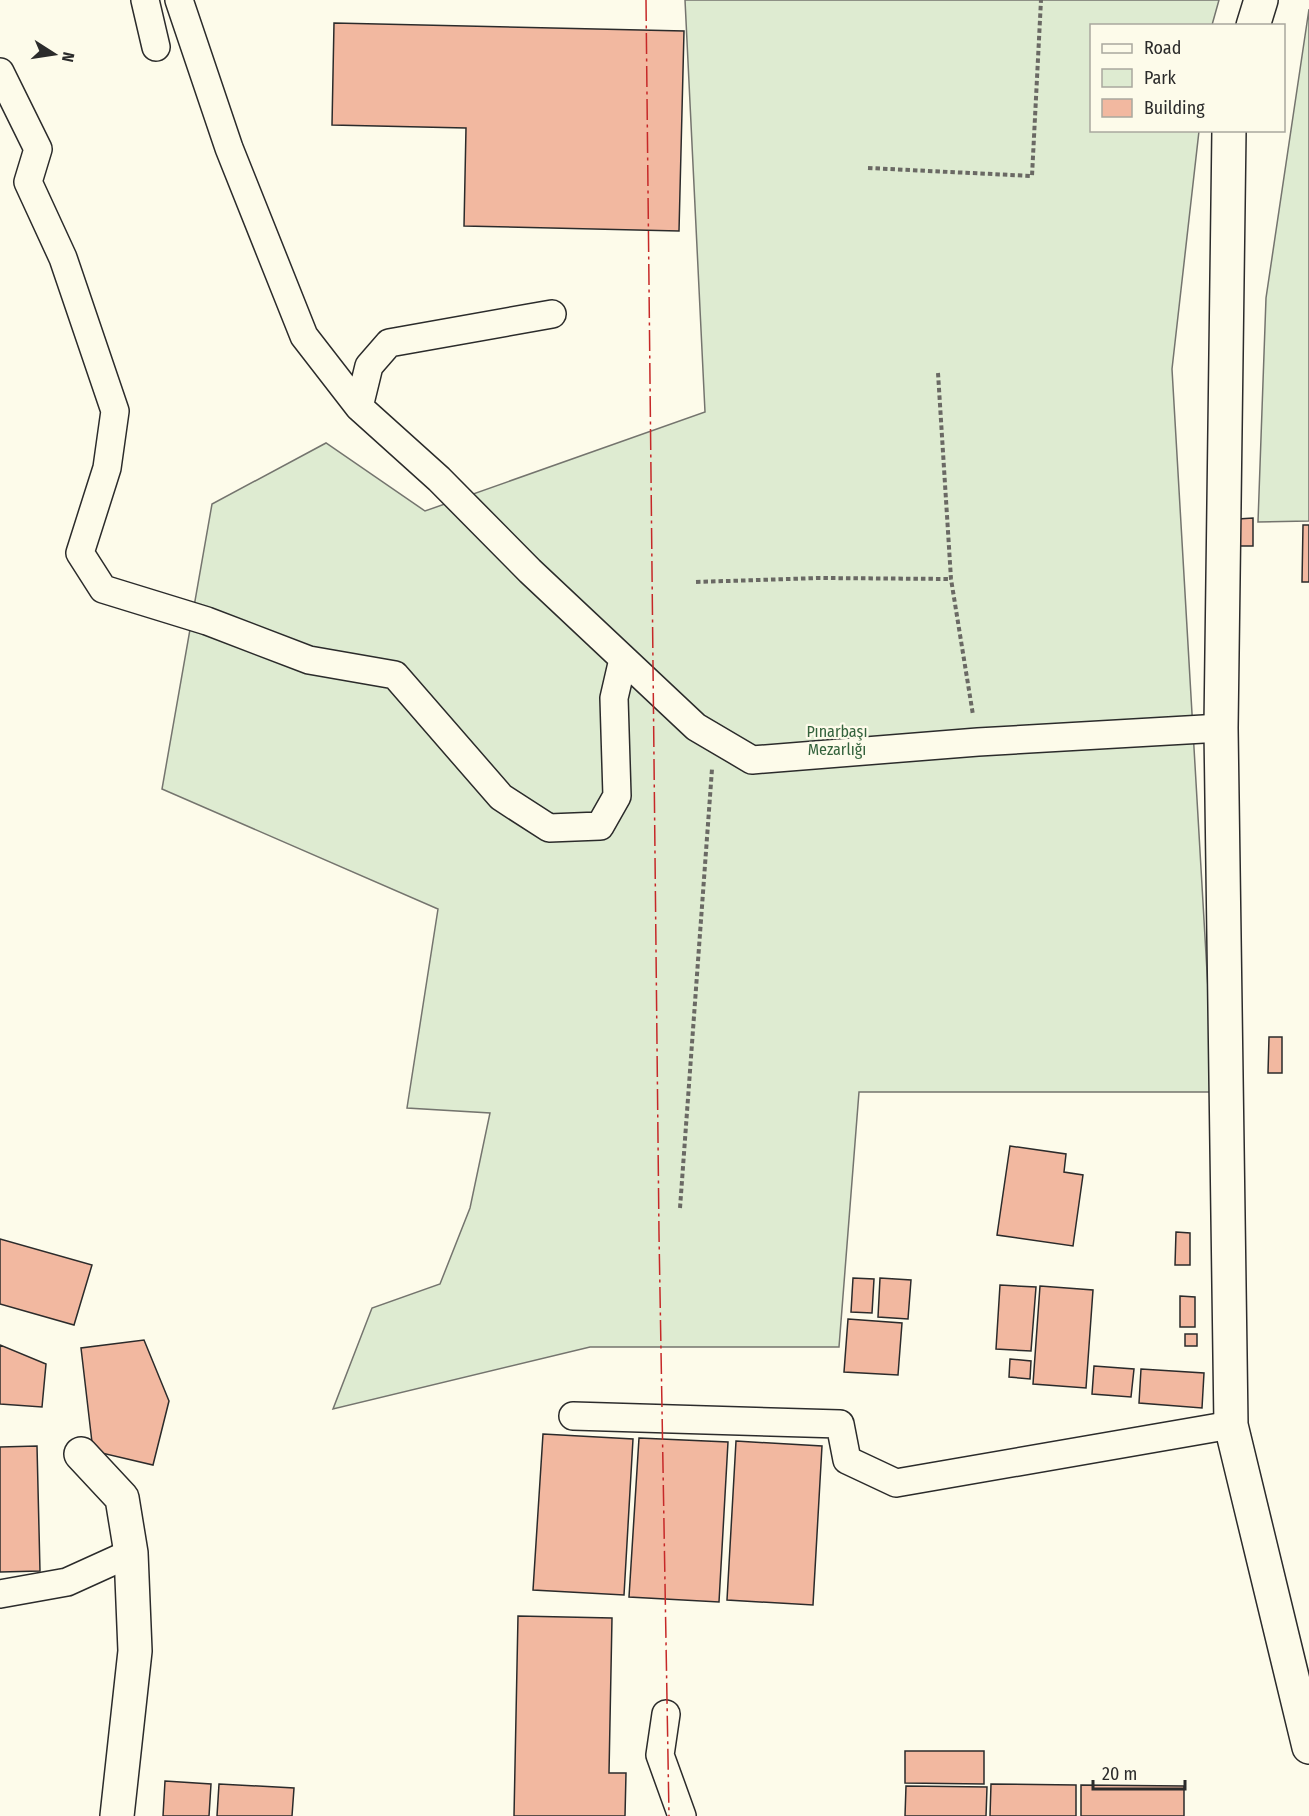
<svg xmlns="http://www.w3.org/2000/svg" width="1309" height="1816" font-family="'Fira Sans Condensed',sans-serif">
  <rect width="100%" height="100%" fill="#fdfbea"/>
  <path fill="#deebd1" stroke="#74746e" stroke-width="1.5" d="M685,0h534l-7,25 -120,1v104l107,1 -27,238 42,723h-355l-20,255h-249l-257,62 39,-101 68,-24 30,-76 20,-95 -83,-5 31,-199 -276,-120 50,-285 114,-61 99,68 280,-99z
    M1309,9v512l-51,1 8,-224z"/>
  <path fill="#f2b8a0" stroke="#2b2b2b" stroke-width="1.5" d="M334,23l350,8 -5,200 -215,-5 2,-98 -134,-3z
    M1253,518v28h-15v-27z
    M1303,525h6v57h-7z
    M1269,1037h13v36h-14z
    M1010,1146l56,8 -2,18 19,3 -10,71 -76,-11z
    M1176,1232l14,1v32h-15z
    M0,1239l92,26 -18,60 -74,-21z
    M853,1278l21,1 -2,34 -21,-1z
    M880,1278l31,2 -3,39 -30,-2z
    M1000,1285l36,2 -5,64 -35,-2z
    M1040,1286l53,4 -7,98 -53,-4z
    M1180,1296l15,1v30h-15z
    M848,1319l54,4 -4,52 -54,-3z
    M1185,1334h12v12h-12z
    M144,1340l25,61 -16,64 -60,-14 -12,-103z
    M0,1345l46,19 -4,43 -42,-3z
    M1010,1359l21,2 -1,18 -21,-2z
    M1094,1366l40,3 -3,28 -39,-3z
    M1141,1369l63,4 -2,35 -63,-5z
    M543,1434l90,5 -9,156 -91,-5z
    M639,1438l89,4 -9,160 -90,-5z
    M736,1441l86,5 -9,159 -86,-5z
    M37,1446l3,125 -40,1v-125z
    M518,1616l94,2 -3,155h17l-1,43h-111z
    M905,1751h79v33l-79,-1z
    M165,1781l46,3 -2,32h-46z
    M219,1784l75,4 -2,28h-75z
    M991,1784l85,1v31h-86z
    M1081,1785l103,1v30h-103z
    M906,1786l81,1 -1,29h-81z"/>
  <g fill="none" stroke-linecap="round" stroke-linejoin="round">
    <g stroke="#2b2b2b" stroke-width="30">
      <path id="minor" d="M145,0l11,47
        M179,0l50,148 75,188 55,71 80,72 91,92 166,156 56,33 226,-18 243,-14
        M0,72l38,77 -10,33 35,76 52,153 -8,57 -27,85 23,36 104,32 102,39 86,15 106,122 48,31 51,-2 17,-30 -3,-98 9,-39
        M359,407l10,-41 20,-23 163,-29
        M573,1416l267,8 7,36 49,23 335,-58
        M0,1594l67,-12 64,-29
        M666,1714l-6,41 22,61"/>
    </g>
    <g stroke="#2b2b2b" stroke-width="36">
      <path id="tertiary" d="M81,1454l41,44 9,55 4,98 -18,165"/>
    </g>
    <g stroke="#2b2b2b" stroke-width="36">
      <path id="secondary" d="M1253,26l8,-26
        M1229,130l-8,598 10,697 78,322"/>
    </g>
    <path stroke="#6a6964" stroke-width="4" stroke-dasharray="4.5 3" stroke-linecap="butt" d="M868,168l164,8 9,-176
      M938,373l13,206 22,136
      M696,582l123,-4 132,1
      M680,1208l32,-439"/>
    <use href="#minor" stroke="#fdfbea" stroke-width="27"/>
    <use href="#tertiary" stroke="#fdfbea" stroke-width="33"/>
    <use href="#secondary" stroke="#fdfbea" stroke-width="33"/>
    <path stroke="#c62828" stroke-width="1.5" stroke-dasharray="21 4.5 3 4.5" stroke-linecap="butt" d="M646,0l13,1234 10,582"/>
  </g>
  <g text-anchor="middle" stroke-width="4.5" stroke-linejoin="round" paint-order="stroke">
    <g font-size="16" fill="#34623c" stroke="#fdfbea">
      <text x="837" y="737">Pınarbaşı<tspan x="837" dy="18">Mezarlığı</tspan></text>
    </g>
  </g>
  <rect x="1090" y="24" width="195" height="108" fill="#fdfbea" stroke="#a9a89e" stroke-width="1.5"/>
  <rect x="1102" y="44" width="30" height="9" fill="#fdfbea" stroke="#a9a89e" stroke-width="1.5"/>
  <text x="1144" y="54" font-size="18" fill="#2b2b2b">Road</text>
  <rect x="1102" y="69" width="30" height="18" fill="#deebd1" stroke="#a9a89e" stroke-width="1.5"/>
  <text x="1144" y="84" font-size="18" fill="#2b2b2b">Park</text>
  <rect x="1102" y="99" width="30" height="18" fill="#f2b8a0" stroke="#a9a89e" stroke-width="1.5"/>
  <text x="1144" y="114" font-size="18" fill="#2b2b2b">Building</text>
  <g transform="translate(54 54) rotate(102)" stroke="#fdfbea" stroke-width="4.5" paint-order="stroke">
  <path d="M0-4.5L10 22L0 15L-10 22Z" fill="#2b2b2b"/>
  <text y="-9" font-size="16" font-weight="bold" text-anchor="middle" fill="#2b2b2b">N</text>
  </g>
  <path d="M1093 1780v9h92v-9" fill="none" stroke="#2b2b2b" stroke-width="3"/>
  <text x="1102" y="1780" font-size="18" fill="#2b2b2b" stroke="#fdfbea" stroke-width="4.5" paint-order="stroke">20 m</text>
</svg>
